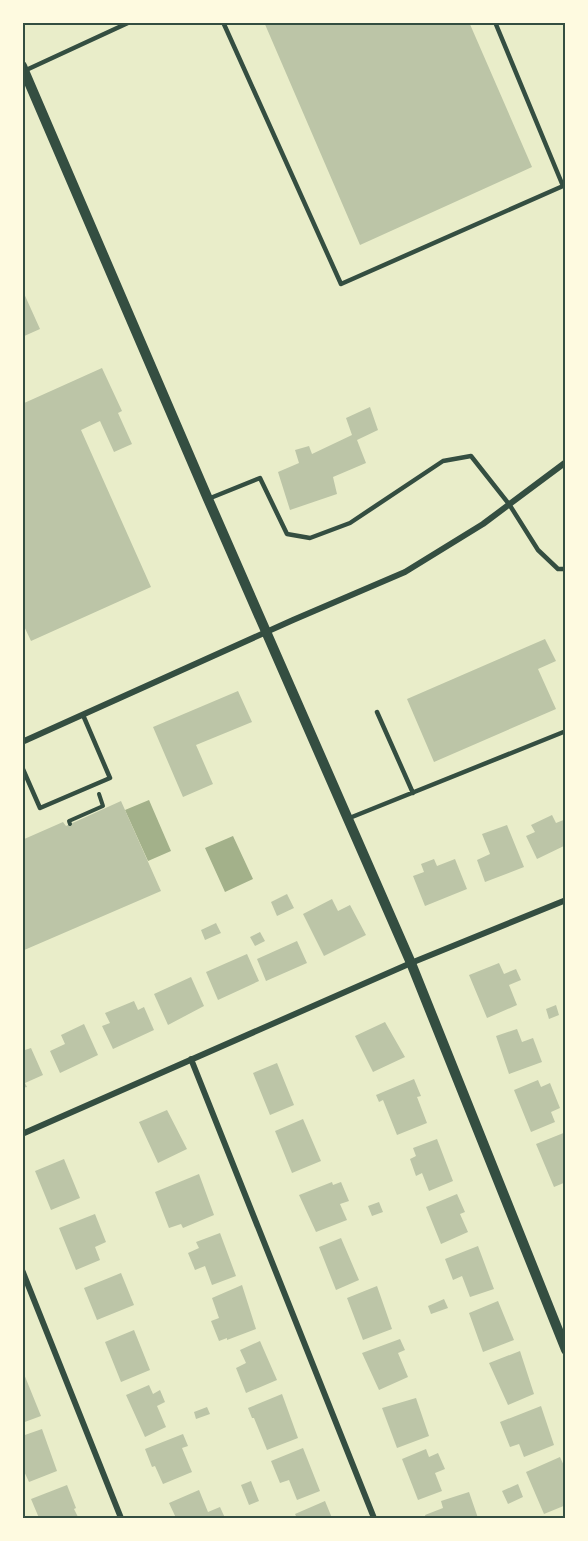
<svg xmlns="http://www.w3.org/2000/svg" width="588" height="1541" font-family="'Golos Text',sans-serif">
  <rect width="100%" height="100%" fill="#e9edc9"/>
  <path fill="#a3b18a" d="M149,800l22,51 -23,10 -23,-51z
    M233,836l20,43 -28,13 -20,-44z"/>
  <path fill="#bcc5a7" d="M264,22h205l63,145 -172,78z
    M22,289l18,40 -18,8z
    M102,368l20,43 -4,2 14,31 -18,8 -14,-31 -19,9 70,157 -120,54 -9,-19v-218z
    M370,407l8,23 -21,10 9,23 -33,14 4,17 -47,16 -12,-38 21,-9 -4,-13 14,-4 3,8 40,-19 -6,-17z
    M545,639l11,22 -18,8 18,40 -122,53 -27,-63z
    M238,691l14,31 -56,23 17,39 -30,13 -30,-70z
    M121,801l40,90 -139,60v-111l41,-18 3,4z
    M552,815l4,8 10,-4v26l-29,14 -11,-23 9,-4 -4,-7z
    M507,825l17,42 -39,15 -8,-22 13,-6 -8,-20z
    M434,859l3,7 18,-7 12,30 -42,17 -12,-30 11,-4 -3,-8z
    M287,894l7,14 -17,8 -6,-14z
    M332,899l6,12 12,-6 16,30 -42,21 -21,-42z
    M216,923l5,10 -16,7 -4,-10z
    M260,932l5,9 -10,5 -5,-9z
    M297,941l10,22 -41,18 -9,-22z
    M247,954l12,27 -41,19 -12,-28z
    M499,963l5,11 12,-5 5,11 -12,5 8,20 -30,13 -18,-43z
    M191,977l13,29 -36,19 -14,-31z
    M134,1001l4,9 6,-3 10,23 -41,19 -11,-23 8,-3 -5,-10z
    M556,1005l3,10 -10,4 -3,-10z
    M385,1022l20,35 -32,15 -18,-36z
    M84,1024l14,31 -38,18 -10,-22 15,-7 -4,-9z
    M517,1029l5,13 11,-4 9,24 -33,12 -13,-38z
    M31,1048l12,27 -18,8 2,4 -5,1v-37z
    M277,1063l17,42 -24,10 -17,-42z
    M414,1079l7,17 -4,1 10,26 -30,12 -14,-35 -4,2 -3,-7z
    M538,1080l3,7 9,-4 10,25 -9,4 4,10 -24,10 -17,-42z
    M167,1110l20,39 -29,14 -19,-41z
    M303,1119l18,42 -29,12 -17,-42z
    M566,1132v50l-12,5 -18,-43z
    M437,1139l16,42 -24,10 -7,-18 -6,3 -6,-17 6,-3 -3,-8z
    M64,1159l16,39 -29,12 -16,-39z
    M199,1174l15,41 -31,13 -2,-4 -12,4 -14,-36z
    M332,1182l1,3 8,-3 8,19 -9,3 7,16 -31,12 -17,-37z
    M457,1194l8,18 -5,2 8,18 -27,12 -15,-37z
    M379,1202l4,10 -11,4 -4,-10z
    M95,1214l11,28 -11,5 5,13 -24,10 -17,-42z
    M220,1233l16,43 -24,9 -7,-19 -10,4 -7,-17 11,-5 -3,-6z
    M341,1238l18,42 -23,10 -17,-43z
    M478,1246l16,43 -24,8 -8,-21 -9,4 -8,-21z
    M121,1273l13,32 -37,15 -13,-32z
    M242,1285l14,44 -29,11v-2l-8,3 -8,-20 8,-3 -7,-20z
    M377,1286l15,43 -29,11 -16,-42z
    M444,1299l4,9 -17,6 -3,-8z
    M498,1301l16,39 -31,12 -14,-39z
    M134,1330l16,40 -29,12 -16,-40z
    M400,1339l5,11 -7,3 10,24 -29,13 -17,-37z
    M260,1341l17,39 -31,13 -10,-25 10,-5 -6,-13z
    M520,1351l14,43 -26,11 -19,-42z
    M24,1374l17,42 -19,7v-48z
    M149,1385l4,9 7,-4 5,12 -8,4 9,21 -21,10 -19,-42z
    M282,1394l16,44 -31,12 -13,-32h-2l-4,-10z
    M416,1398l13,38 -32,12 -15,-40z
    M541,1406l13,39 -30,12 -5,-13 -9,3 -10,-25z
    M207,1407l3,7 -14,5 -2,-7z
    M42,1429l15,42 -28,11 -7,-15v-31z
    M183,1434l5,12 -6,2 10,24 -29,12 -8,-18 -3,1 -7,-18z
    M303,1448l17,43 -23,9 -8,-20 -9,3 -9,-22z
    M426,1449l3,8 9,-4 7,16 -10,4 7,18 -24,9 -16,-41z
    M560,1457l6,13v35l-22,9 -18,-42z
    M251,1481l8,20 -10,4 -8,-20z
    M518,1484l5,13 -15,7 -6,-13z
    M67,1485l9,23 -2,1 4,8 -39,1 -8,-19z
    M199,1490l9,22 12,-5 5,11h-49l-7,-15z
    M469,1492l9,26h-52l-1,-3 18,-7 -2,-7z
    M325,1501l7,17h-35l-2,-4z"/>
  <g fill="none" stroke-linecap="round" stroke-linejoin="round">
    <path stroke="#344e41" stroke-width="4" d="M70,824l-1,-3 34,-15 -4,-12"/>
    <path stroke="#344e41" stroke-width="4.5" d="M223,22l118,262 222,-98 -68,-164
      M24,71l106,-49
      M208,499l52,-21 27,56 23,4 40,-15 93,-62 28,-5 38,48 29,46 20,19h8
      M377,712l36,81
      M22,767l18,41 70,-30 -27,-63
      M347,819l219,-88"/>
    <path stroke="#344e41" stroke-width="6" d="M22,742l271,-122 112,-48 78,-48 83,-62
      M191,1059l183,459
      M22,1134l389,-171 155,-63
      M22,1270l99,248"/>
    <path stroke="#344e41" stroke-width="10" d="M22,66l186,433 203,464 155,387"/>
  </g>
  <rect width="588" height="1541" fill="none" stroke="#fefae0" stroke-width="48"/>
  <rect x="24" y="24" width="540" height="1493" fill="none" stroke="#344e41" stroke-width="2"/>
</svg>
